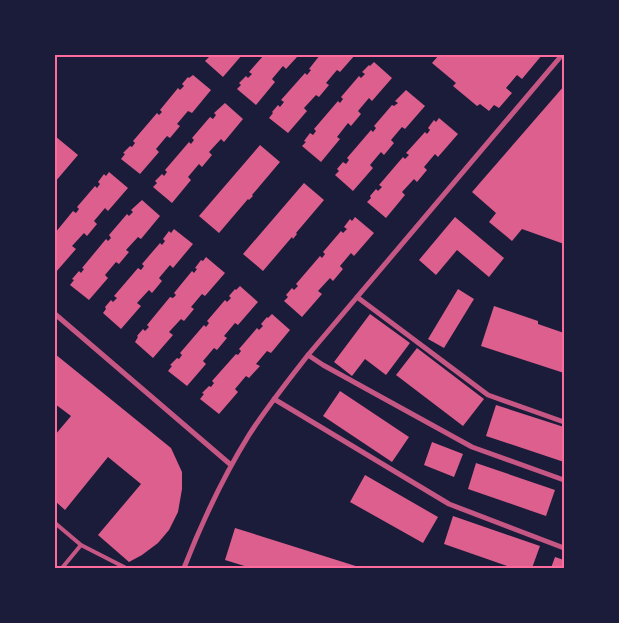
<svg xmlns="http://www.w3.org/2000/svg" width="619" height="623" font-family="'Asap Condensed',sans-serif">
  <rect width="100%" height="100%" fill="#1b1b3a"/>
  <path fill="#dd5f8e" d="M207,55h35l-19,22 -18,-16 4,-4z
    M264,55h30l3,2 -11,12 -3,-3 -11,13 3,3 -19,23 -19,-16 4,-4 -2,-2 7,-7 2,2 4,-4 -3,-2z
    M320,55h35l-15,17 -3,-2 -11,13 3,2 -10,12 -3,-2 -12,13 3,3 -19,22 -19,-15 4,-5 -1,-1 6,-7 2,2 4,-5 -3,-2 24,-27 2,2 4,-5 -2,-1z
    M439,55h103l-20,24 -5,-4 -11,13 6,5 -13,15 -5,-3 -5,6 -9,-7 -3,2 -24,-20 3,-3 -24,-20z
    M374,62l18,16 -20,23 -3,-3 -11,13 3,3 -10,12 -3,-3 -11,14 3,2 -19,23 -19,-16 4,-4 -2,-1 6,-8 3,2 3,-4 -2,-2 24,-28 2,2 3,-4 -2,-2 18,-21 2,2 4,-4 -3,-2 7,-7 1,1z
    M193,75l18,15 -19,23 -4,-2 -11,13 3,2 -10,12 -3,-2 -11,13 3,3 -19,22 -19,-15 4,-5 -2,-1 7,-7 2,1 3,-4 -2,-2 24,-28 2,2 3,-3 -2,-2 18,-22 2,2 4,-4 -2,-2 6,-7 1,1z
    M564,86v158l-42,-15 -10,12 -23,-19 7,-9 -24,-21z
    M406,90l19,16 -20,23 -3,-2 -11,13 3,3 -10,12 -3,-3 -11,13 3,3 -20,23 -18,-16 4,-4 -2,-2 6,-7 3,2 3,-4 -2,-2 24,-28 2,2 3,-4 -2,-2 18,-21 2,1 4,-3 -3,-2z
    M225,103l18,16 -19,23 -3,-3 -12,13 3,3 -10,12 -3,-3 -11,13 3,3 -19,23 -19,-16 4,-4 -2,-2 7,-7 2,2 3,-4 -2,-2 24,-28 2,2 3,-4 -2,-2 18,-21 3,2 3,-4 -2,-2z
    M439,118l19,16 -20,23 -3,-3 -11,13 3,3 -10,12 -3,-3 -12,13 3,3 -19,23 -19,-16 4,-4 -1,-2 6,-7 2,2 4,-4 -3,-2 24,-28 2,2 4,-4 -3,-2 19,-21 2,2 3,-4 -2,-2 6,-8 2,2z
    M55,136l23,19 -23,27z
    M260,145l20,17 -28,33 1,1 -4,4 -1,-1 -29,34 -20,-17z
    M109,172l19,16 -20,23 -3,-3 -11,13 3,3 -10,12 -3,-3 -12,13 4,3 -20,23 -1,-39 18,-22 3,2 3,-4 -2,-2 18,-21 2,2 3,-4 -2,-2 6,-8 2,2z
    M304,183l20,17 -28,33 1,1 -4,5 -1,-2 -29,34 -20,-17z
    M142,200l18,16 -19,23 -3,-2 -12,13 3,2 -10,12 -3,-2 -11,13 3,3 -19,22 -19,-15 4,-5 -2,-1 7,-8 2,2 3,-4 -2,-1 24,-29 2,2 3,-3 -2,-3 18,-21 2,2 4,-4 -2,-2z
    M355,217l19,16 -20,23 -3,-3 -11,13 3,3 -10,12 -3,-3 -12,13 4,3 -20,23 -18,-16 4,-4 -2,-2 6,-7 2,2 4,-4 -2,-2 24,-28 2,2 3,-4 -2,-2 18,-21 2,2 4,-4 -3,-2 6,-8 2,2z
    M455,217l49,41 -15,19 -32,-27 -21,25 -17,-15z
    M174,229l19,15 -20,24 -3,-3 -11,13 3,3 -10,12 -3,-3 -12,13 4,3 -20,23 -18,-16 3,-4 -1,-2 6,-7 2,2 4,-4 -3,-2 24,-28 3,2 3,-4 -2,-2 18,-21 2,2 3,-4 -2,-2 6,-8 2,2z
    M206,257l19,16 -20,23 -3,-2 -11,13 3,2 -10,12 -3,-2 -12,13 4,3 -20,23 -18,-16 3,-5 -1,-1 6,-7 2,2 4,-4 -2,-2 23,-28 3,1 3,-3 -2,-2 18,-22 2,2 3,-4 -2,-1 6,-8 2,1z
    M240,286l18,16 -20,23 -3,-2 -11,13 3,2 -10,12 -3,-2 -11,13 3,3 -19,22 -19,-15 4,-5 -2,-1 7,-7 2,1 3,-4 -2,-2 24,-28 2,2 3,-4 -2,-2 18,-21 2,2 4,-4 -2,-2 6,-7 1,1z
    M458,289l16,10 -30,49 -16,-9z
    M494,306l44,15v3l26,9v40l-83,-27z
    M272,314l18,16 -19,23 -4,-2 -11,13 4,2 -11,12 -3,-2 -11,13 3,3 -19,22 -19,-15 4,-5 -2,-1 7,-7 2,1 3,-4 -2,-2 24,-27 2,1 3,-4 -2,-2 18,-21 2,2 4,-4 -2,-2 6,-7 1,1z
    M370,314l40,29 -24,32 -21,-16 -13,17 -18,-14z
    M417,348l67,51 -21,27 -67,-51z
    M55,354l116,94 11,24v17l-4,23 -9,18 -11,13 -16,12 -13,7 -31,-27 43,-51 -33,-27 -43,53 -10,-9v-66l16,-19 -16,-12z
    M340,391l69,46 -17,25 -69,-46z
    M496,405l68,22v35l-78,-26z
    M432,442l31,12 -9,23 -30,-12z
    M476,463l79,27 -9,26 -78,-27z
    M365,475l73,42 -15,26 -73,-41z
    M453,516l87,30 -8,22h-19l-69,-24z
    M235,528l127,40h-111l-26,-8z
    M555,557l9,3v8h-13z"/>
  <g fill="none" stroke-linecap="round" stroke-linejoin="round">
    <path stroke="#c65784" stroke-width="4" d="M55,523l26,22
      M62,568l19,-23 45,23"/>
    <path stroke="#c65784" stroke-width="5" d="M357,297l131,98 76,27
      M55,314l176,151
      M308,355l15,10 149,82 92,33
      M274,399l175,105 115,44
      M184,568c18,-46 39,-91 65,-133 18,-28 39,-54 59,-80l254,-300"/>
  </g>
  <rect width="619" height="623" fill="none" stroke="#1b1b3a" stroke-width="112"/>
  <rect x="56" y="56" width="507" height="511" fill="none" stroke="#ff6b9d" stroke-width="2"/>
</svg>
